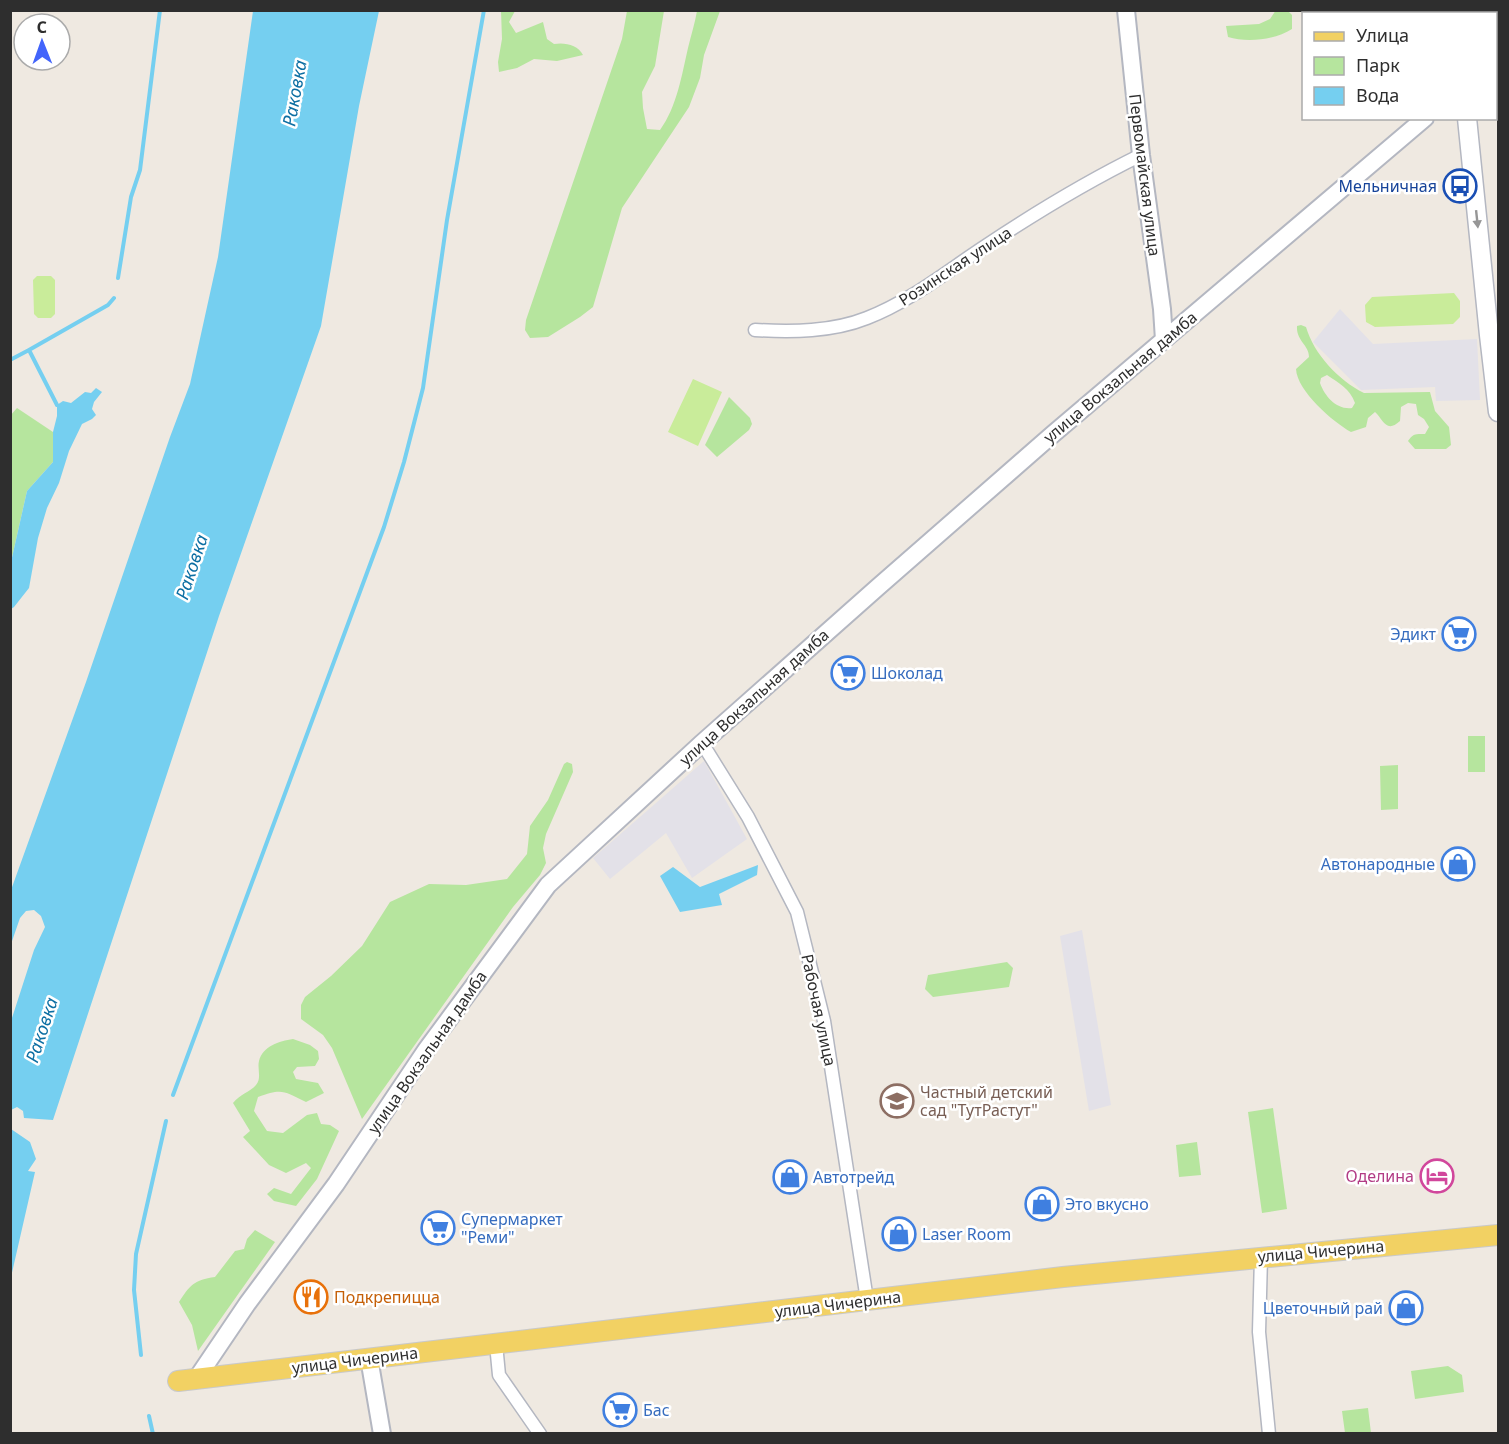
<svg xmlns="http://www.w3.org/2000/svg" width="1509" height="1444" font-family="'Noto Sans',sans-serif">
  <rect width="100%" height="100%" fill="#efe9e1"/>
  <path fill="#e3e1e8" d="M1340,309l33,35 104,-5 3,61 -44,1 -1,-14 -74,3 -48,-48z
    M704,761l43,78 -55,39 -26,-45 -56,46 -17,-21z
    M1082,930l29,175 -22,6 -29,-175z"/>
  <path fill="#b6e59e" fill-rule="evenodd" d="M1276,10l12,1 4,4v14c-17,11 -45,14 -64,8l-2,-11 33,-2 11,-5z
    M501,11h14l-6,11 7,11 27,-11 4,17 7,5c11,-2 24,1 29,11l-26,6 -23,-2 -17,9 -18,4 -1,-10 4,-23z
    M627,11h37l-9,55 -13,26 1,16 4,21 13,1c17,-23 22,-56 28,-82 3,-13 7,-25 9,-37h23l-16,44 -4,23 -11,29 -67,101 -29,99 -13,10 -32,20 -18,1 -5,-8 1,-10 96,-281z
    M1301,325l5,2c8,27 32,53 58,66l66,-1 5,19 14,16 2,18 -5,4h-31l-7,-8c5,-8 9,-7 17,-7l4,-7 -5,-8 -6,-4 -2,-11 -8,-1 -7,4 -1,14c-14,13 -17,-2 -25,-9l-7,6 -2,9 -15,5c-18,-10 -54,-41 -55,-63l13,-12c0,-12 -13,-16 -12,-31zM1327,375c12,8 23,14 28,28l-3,5c-15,2 -27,-11 -32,-25l1,-5z
    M729,397l21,21 2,6 -3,6 -32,27 -12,-12z
    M17,408l36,24v30l-26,29 -16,71 -1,-146z
    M1468,736h17v36h-17z
    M567,762l5,2 1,8 -27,62 -3,14 3,15 -6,12 -27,32 -151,212 -30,-71 -9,-13 -22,-16v-14l4,-8 26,-21 31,-30 28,-44 39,-18 37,1 41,-6 20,-25 3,-28 18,-26 16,-36z
    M1398,765v44l-17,1 -1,-44z
    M1007,962l6,6 -4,19 -76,10 -8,-8 3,-14z
    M293,1039l17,6 8,6 1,8 -4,7 -18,1 -4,5 3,7 22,4 6,10 -18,9c-22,-11 -24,-14 -48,-5l-4,14 13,20 16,2 24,-18 10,-2 4,11 9,1 9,6 -22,48 -21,27 -22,-5 -7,-7 7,-6 17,6 20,-26 -5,-5 -20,10 -17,-8 -26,-28 7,-6 -17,-28c7,-9 17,-11 23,-18 6,-7 1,-16 3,-24 4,-15 20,-20 34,-22z
    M1273,1108l14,101 -25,4 -14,-101z
    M1197,1142l4,33 -22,2 -3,-32z
    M255,1230l20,12 -77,109 -6,-26 -13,-23c11,-17 15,-22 36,-25l20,-26 9,-2 3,-10z
    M1448,1366l14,9 2,17 -49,7 -4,-28z
    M1368,1408l3,25h-26l-3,-22z"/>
  <path fill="#c9ec9a" d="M37,276h14l4,4v34l-4,4h-13l-4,-4 -1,-34z
    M1454,293l6,8v16l-7,7 -78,3 -9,-5 -1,-17 7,-8z
    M693,379l29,13 -24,54 -30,-14z"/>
  <path fill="#75cff0" d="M253,11h126l-20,95 -38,220 -102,290 -166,504 -29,-2 -1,-7 -6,-4 -6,3v-89l23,-71 11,-23 -4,-11 -7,-6 -8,1 -6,7 -9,26v-54l75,-208 84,-245 20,-53 28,-127z
    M96,388l6,4 -8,10 -2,7 4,6 -4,4 -10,5 -13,27 -10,32 -12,25 -9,30 -9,50 -15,19 -3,2v-47l16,-71 26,-29v-30l4,-16v-11l6,-4 8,2 14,-11 6,1z
    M758,865l-1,10 -38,19 3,11 -42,7 -20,-36 13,-9 27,20z
    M11,1129l19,13 6,17 -8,12 7,1 -24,105z"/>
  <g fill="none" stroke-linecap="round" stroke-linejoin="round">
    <path stroke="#75cff0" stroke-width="4" d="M118,278l13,-81 9,-27 20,-160
      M29,350l79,-45 6,-7
      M10,360l19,-10 28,55
      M173,1095l211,-568 20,-65 19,-74 24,-168 37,-210
      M141,1355l-7,-65 2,-36 30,-133
      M149,1416l4,18"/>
    <g stroke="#b4b7c1" stroke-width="15">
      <path id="minor" d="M755,330c37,2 77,2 112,-12 42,-16 79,-46 117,-71 51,-34 102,-65 157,-92
        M702,743l46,74 49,95 27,109 43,279
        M1261,1257l-2,75 10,102
        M496,1344l3,31 41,59"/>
    </g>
    <g stroke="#b4b7c1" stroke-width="20">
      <path id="tertiary" d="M1126,10l15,145 21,154 2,31
        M369,1358l13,76
        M197,1378l50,-74 89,-120 90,-134 122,-165 154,-142 176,-156 175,-153 372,-316"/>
    </g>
    <g stroke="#b4b7c1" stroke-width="21">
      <path id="secondary" d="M1496,58l2,-3
        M1467,118l22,217 9,77"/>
    </g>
    <g stroke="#c9c9c9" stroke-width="22">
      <path id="primary" d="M178,1381l885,-104 435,-42"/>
    </g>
    <use href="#minor" stroke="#fff" stroke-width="12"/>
    <use href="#tertiary" stroke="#fff" stroke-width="16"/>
    <use href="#secondary" stroke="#fff" stroke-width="18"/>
    <use href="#primary" stroke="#f2d163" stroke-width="20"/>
  </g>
  <defs><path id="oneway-solid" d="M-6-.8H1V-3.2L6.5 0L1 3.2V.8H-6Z" transform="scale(1.5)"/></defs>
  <use fill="#969696" href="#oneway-solid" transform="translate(1477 219) rotate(84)"/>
  <defs>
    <g id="bus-ring" transform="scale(1.725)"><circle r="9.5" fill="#fff" stroke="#1a4fb4" stroke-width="1.5"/><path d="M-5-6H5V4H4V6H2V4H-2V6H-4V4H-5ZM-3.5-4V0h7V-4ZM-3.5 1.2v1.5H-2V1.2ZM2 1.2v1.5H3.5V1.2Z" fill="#1a4fb4"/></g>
    <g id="supermarket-ring" transform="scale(1.725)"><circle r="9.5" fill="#fff" stroke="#3f7fe0" stroke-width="1.5"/><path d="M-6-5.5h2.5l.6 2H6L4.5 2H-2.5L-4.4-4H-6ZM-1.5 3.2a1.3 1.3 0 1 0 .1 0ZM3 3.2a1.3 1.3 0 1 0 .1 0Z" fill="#3f7fe0"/></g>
    <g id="shop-ring" transform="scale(1.725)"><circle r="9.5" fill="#fff" stroke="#3f7fe0" stroke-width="1.5"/><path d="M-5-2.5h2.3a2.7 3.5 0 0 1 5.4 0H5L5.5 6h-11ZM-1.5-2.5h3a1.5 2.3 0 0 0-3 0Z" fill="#3f7fe0"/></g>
    <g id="school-ring" transform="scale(1.725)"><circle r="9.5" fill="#fff" stroke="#8d6e63" stroke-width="1.5"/><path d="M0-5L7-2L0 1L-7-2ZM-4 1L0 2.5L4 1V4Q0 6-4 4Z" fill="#8d6e63"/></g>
    <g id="hotel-ring" transform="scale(1.725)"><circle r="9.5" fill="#fff" stroke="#d1479c" stroke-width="1.5"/><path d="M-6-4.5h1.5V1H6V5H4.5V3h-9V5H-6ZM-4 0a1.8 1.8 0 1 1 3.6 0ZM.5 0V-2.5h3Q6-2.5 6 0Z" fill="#d1479c"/></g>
    <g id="restaurant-ring" transform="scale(1.725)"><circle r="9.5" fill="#fff" stroke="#e8710a" stroke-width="1.5"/><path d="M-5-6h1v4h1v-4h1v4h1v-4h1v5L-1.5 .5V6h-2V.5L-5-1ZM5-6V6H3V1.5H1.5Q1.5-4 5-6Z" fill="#e8710a"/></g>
  </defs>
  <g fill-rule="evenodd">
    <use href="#bus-ring" x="1460" y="186"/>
    <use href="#supermarket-ring" x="1459" y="634"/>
    <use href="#supermarket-ring" x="848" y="673"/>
    <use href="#shop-ring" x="1458" y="864"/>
    <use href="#school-ring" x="897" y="1101"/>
    <use href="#hotel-ring" x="1437" y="1176"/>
    <use href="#shop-ring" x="790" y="1177"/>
    <use href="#shop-ring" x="1042" y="1204"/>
    <use href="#supermarket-ring" x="438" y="1228"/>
    <use href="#shop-ring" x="899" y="1234"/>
    <use href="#restaurant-ring" x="311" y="1297"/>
    <use href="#shop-ring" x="1406" y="1308"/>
    <use href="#supermarket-ring" x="620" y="1410"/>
  </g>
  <g text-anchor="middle" stroke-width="5" stroke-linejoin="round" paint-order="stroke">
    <g font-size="16" fill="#2e2e2e" stroke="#fff">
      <text transform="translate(1145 175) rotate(83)" y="6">Первомайская улица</text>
      <text transform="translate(955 266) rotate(-33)" y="6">Розинская улица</text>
      <text transform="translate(1120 377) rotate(-40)" y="6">улица Вокзальная дамба</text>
      <text transform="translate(754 697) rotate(-42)" y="6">улица Вокзальная дамба</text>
      <text transform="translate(819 1010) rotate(78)" y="6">Рабочая улица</text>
      <text transform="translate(427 1052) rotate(-55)" y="6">улица Вокзальная дамба</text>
      <text transform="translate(1321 1251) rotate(-5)" y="6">улица Чичерина</text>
      <text transform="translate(838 1304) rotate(-7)" y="6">улица Чичерина</text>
      <text transform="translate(355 1360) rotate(-7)" y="6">улица Чичерина</text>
    </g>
    <g font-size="16" fill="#164399" stroke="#fff" text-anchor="end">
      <text x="1437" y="192">Мельничная</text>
    </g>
    <g font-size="16" fill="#366cbe" stroke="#fff" text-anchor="start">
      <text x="1436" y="640" text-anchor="end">Эдикт</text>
      <text x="871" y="679">Шоколад</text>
      <text x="1435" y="870" text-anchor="end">Автонародные</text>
      <text x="813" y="1183">Автотрейд</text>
      <text x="1065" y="1210">Это вкусно</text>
      <text x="461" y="1225">Супермаркет<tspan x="461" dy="18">"Реми"</tspan></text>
      <text x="922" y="1240">Laser Room</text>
      <text x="1383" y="1314" text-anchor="end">Цветочный рай</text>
      <text x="643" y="1416">Бас</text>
    </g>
    <g font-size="16" fill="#785e54" stroke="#fff" text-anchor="start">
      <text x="920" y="1098">Частный детский<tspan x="920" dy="18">сад "ТутРастут"</tspan></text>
    </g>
    <g font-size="16" fill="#b23c85" stroke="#fff" text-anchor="end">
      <text x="1414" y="1182">Оделина</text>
    </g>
    <g font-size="16" fill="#c56008" stroke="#fff" text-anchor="start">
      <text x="334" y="1303">Подкрепицца</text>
    </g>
    <g font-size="18" font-style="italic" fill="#0d6fa3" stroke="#fff">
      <text transform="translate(295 93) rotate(-80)" y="6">Раковка</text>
      <text transform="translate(192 567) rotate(-72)" y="6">Раковка</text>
      <text transform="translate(42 1030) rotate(-72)" y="6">Раковка</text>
    </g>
  </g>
  <rect width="1509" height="1444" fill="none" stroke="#2e2e2e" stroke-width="24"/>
  <rect x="1302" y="12" width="195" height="108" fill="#ffffff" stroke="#ababab" stroke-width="1.5"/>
  <rect x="1314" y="32" width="30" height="9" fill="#f2d163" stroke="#ababab" stroke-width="1.5"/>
  <text x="1356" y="42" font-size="18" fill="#2e2e2e">Улица</text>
  <rect x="1314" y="57" width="30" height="18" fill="#b6e59e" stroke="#ababab" stroke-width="1.5"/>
  <text x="1356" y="72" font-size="18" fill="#2e2e2e">Парк</text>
  <rect x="1314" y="87" width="30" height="18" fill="#75cff0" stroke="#ababab" stroke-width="1.5"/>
  <text x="1356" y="102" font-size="18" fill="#2e2e2e">Вода</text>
  <g transform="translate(42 42) rotate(359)"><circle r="28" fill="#ffffff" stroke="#ababab" stroke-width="1.5"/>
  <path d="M0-4.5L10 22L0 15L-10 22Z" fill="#4264fb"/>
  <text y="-9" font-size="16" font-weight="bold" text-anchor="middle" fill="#2e2e2e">С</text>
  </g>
</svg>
